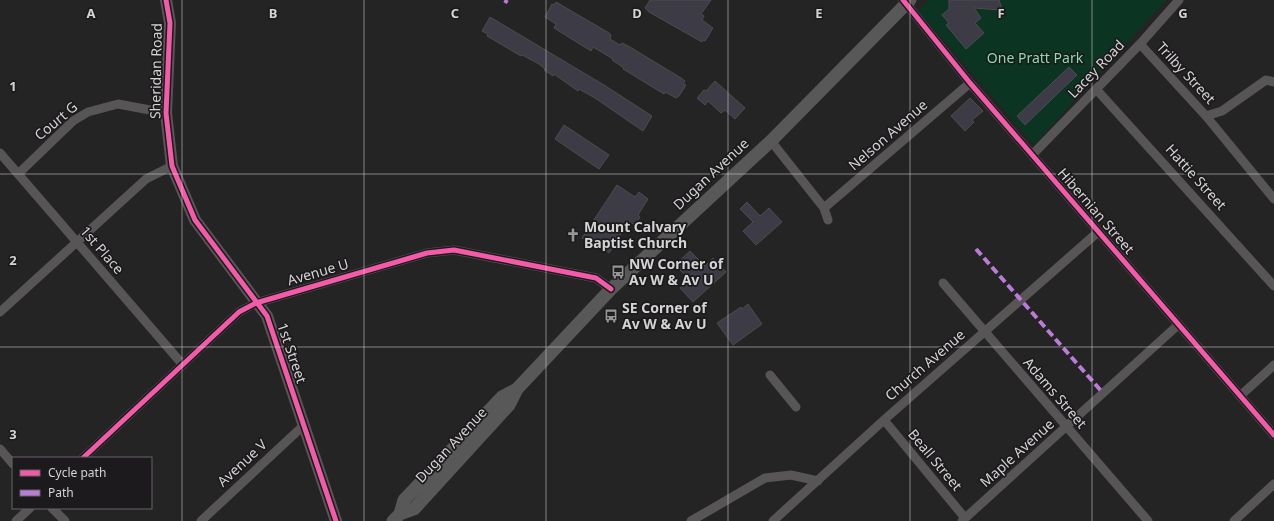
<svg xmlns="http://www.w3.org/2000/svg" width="1274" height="521" font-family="'Noto Sans',sans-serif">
  <rect width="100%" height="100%" fill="#252425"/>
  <path fill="#0b3522" d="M929,0h237l-132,145 -116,-134z"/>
  <path fill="#3d3c46" stroke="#4c4c4d" d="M650,0h61l-10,14 3,2 -2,4 11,8 -8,13 -2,-1 -1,2 -53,-30 -4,-4z
    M949,0h50l2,6v4l-27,-2 7,10 -6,5 9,10 -18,16 -20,-24 3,-2 -7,-8 7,-6z
    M556,2l53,31 2,2 -1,4 10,6 2,-2 8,4 51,31 4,3 -2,3 3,1 -7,11 -3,2 -11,-6 -1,2 -41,-25 1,-1 -12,-8 1,-1 -20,-12 -2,4 -37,-23 2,-4 -11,-7 7,-13 2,1z
    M490,17l114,68 48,31 -9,15 -48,-33 -16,-9 -1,2 -24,-17 -1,2 -9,-6 1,-1 -6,-5 -17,-9 -1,1 -34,-20 1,-2 -6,-3z
    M1069,67l8,8 -52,50 -8,-9z
    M715,81l30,27 -10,11 -10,-9 -4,3 -13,-12 -3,4 -8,-7 7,-8 2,1z
    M970,98l13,13 -11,9 2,2 -9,9 -14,-15z
    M564,125l45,30 -10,14 -44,-30z
    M617,185l18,12 4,-5 9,7 -10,16 2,2 -5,8 -6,-4 -20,32 -9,-6 -2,2 -16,-11z
    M747,202l13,14 9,-8 13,14 -26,23 -13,-14 10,-9 -13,-13z
    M690,251l15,15 8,-8 13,14 -33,30 -13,-14 10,-8 -15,-15z
    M748,304l14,20 -29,21 -16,-22 24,-16 1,2z"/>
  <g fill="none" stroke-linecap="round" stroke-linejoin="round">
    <path stroke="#575556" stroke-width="9" d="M903,0l67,83 304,352
      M1140,44l66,72 68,83
      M1096,89l178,197
      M1206,116l16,-5 44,-31 8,2
      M771,141l53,67 4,12
      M0,153l183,212
      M1032,155l108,-111 39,-44
      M18,174l55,-53 15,-9 30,-8 48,9
      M824,208l146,-125
      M943,283l205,238
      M0,312l146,-133 26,-13
      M770,375l26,32
      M1240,396l34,-31
      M884,420l81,98
      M0,449l13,15
      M83,458l156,-146 17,-9 171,-50 27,-3 142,28 15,11
      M52,508l13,13
      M16,521l14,-13
      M201,521l102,-95
      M691,521l74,-43 26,-3 27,6
      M773,521l111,-101 214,-188
      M962,521l216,-196
      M1234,521l40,-37"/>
    <path stroke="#575556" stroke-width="12" d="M166,0l4,23 -4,90 6,53 23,54 72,96 69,205"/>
    <path stroke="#595858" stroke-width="13" d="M400,514l14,-5 95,-104 8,-16 94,-100 160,-148 139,-141
      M393,521l7,-7 4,-14 98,-103 15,-8"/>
    <path stroke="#bd7bd9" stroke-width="4" stroke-dasharray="8 4" stroke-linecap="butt" d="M505,3l2,-3
      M976,249l127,144"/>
    <g stroke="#1c1a1c" stroke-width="8">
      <path id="cycleway" d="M166,0l4,23 -4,90 6,53 23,54 72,96 69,205
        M903,0l67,83 304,352
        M83,458l156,-146 17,-9 171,-50 27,-3 142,28 15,11"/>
    </g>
    <use href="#cycleway" stroke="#f35aa7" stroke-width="5"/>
  </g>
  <path fill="none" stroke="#d5d4d5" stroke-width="1" stroke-opacity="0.55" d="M182,0v521M364,0v521M546,0v521M728,0v521M910,0v521M1092,0v521M0,174h1274M0,347h1274"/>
  <defs>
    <g id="church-bare" transform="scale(1.08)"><path d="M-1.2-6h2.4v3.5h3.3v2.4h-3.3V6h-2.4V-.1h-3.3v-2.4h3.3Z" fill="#979697" stroke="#1c1a1c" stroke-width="2.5" paint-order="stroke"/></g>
    <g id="bus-bare" transform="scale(1.08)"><path d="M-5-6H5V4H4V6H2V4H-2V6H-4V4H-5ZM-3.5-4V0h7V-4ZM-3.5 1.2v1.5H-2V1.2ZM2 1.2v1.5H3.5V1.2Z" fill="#979697" stroke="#1c1a1c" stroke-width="2.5" paint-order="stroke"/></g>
  </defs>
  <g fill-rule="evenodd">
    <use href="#church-bare" x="573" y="235"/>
    <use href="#bus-bare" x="618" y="272"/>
    <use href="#bus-bare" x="611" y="316"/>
  </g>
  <g text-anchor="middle" stroke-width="3.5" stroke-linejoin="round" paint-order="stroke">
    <g font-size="14" fill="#85deab" stroke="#1c1a1c">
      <text x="1035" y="63">One Pratt Park</text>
    </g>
    <g font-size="14" fill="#d5d4d5" stroke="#1c1a1c">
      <text transform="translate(1096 69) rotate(-46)" y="5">Lacey Road</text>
      <text transform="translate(156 71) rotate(-89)" y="5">Sheridan Road</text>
      <text transform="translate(1186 73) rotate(47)" y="5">Trilby Street</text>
      <text transform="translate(56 121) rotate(-40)" y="5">Court G</text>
      <text transform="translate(888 135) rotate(-41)" y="5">Nelson Avenue</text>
      <text transform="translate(711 174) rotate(-43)" y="5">Dugan Avenue</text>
      <text transform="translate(1196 177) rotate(48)" y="5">Hattie Street</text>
      <text transform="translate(1096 211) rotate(49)" y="5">Hibernian Street</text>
      <text transform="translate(102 250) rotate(49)" y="5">1st Place</text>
      <text transform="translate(318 272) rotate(-16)" y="5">Avenue U</text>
      <text transform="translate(292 353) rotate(71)" y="5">1st Street</text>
      <text transform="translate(925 365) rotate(-41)" y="5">Church Avenue</text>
      <text transform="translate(1055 393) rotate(49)" y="5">Adams Street</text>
      <text transform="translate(451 445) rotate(-47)" y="5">Dugan Avenue</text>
      <text transform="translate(1017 453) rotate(-42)" y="5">Maple Avenue</text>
      <text transform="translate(935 460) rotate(50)" y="5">Beall Street</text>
      <text transform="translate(242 463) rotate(-43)" y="5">Avenue V</text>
    </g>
    <g font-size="14" font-weight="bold" fill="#d5d4d5" stroke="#1c1a1c" text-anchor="start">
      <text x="584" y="232">Mount Calvary<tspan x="584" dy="16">Baptist Church</tspan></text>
      <text x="629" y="269">NW Corner of<tspan x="629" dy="16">Av W &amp; Av U</tspan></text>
      <text x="622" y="313">SE Corner of<tspan x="622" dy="16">Av W &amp; Av U</tspan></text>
    </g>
  </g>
  <g font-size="13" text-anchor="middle" font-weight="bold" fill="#d5d4d5" stroke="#1c1a1c" stroke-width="3.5" stroke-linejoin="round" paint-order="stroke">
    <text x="91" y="18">A</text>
    <text x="273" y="18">B</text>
    <text x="455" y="18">C</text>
    <text x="637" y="18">D</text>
    <text x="819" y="18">E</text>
    <text x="1001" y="18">F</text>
    <text x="1183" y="18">G</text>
    <text x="13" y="91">1</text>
    <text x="13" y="265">2</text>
    <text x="13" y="439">3</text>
  </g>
  <rect x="12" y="457" width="140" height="52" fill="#1c1a1c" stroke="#666466"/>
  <rect x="20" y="470" width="20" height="6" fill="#f35aa7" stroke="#666466"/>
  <text x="48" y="477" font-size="12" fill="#d5d4d5">Cycle path</text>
  <rect x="20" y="490" width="20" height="6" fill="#bd7bd9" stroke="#666466"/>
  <text x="48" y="497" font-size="12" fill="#d5d4d5">Path</text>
</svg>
